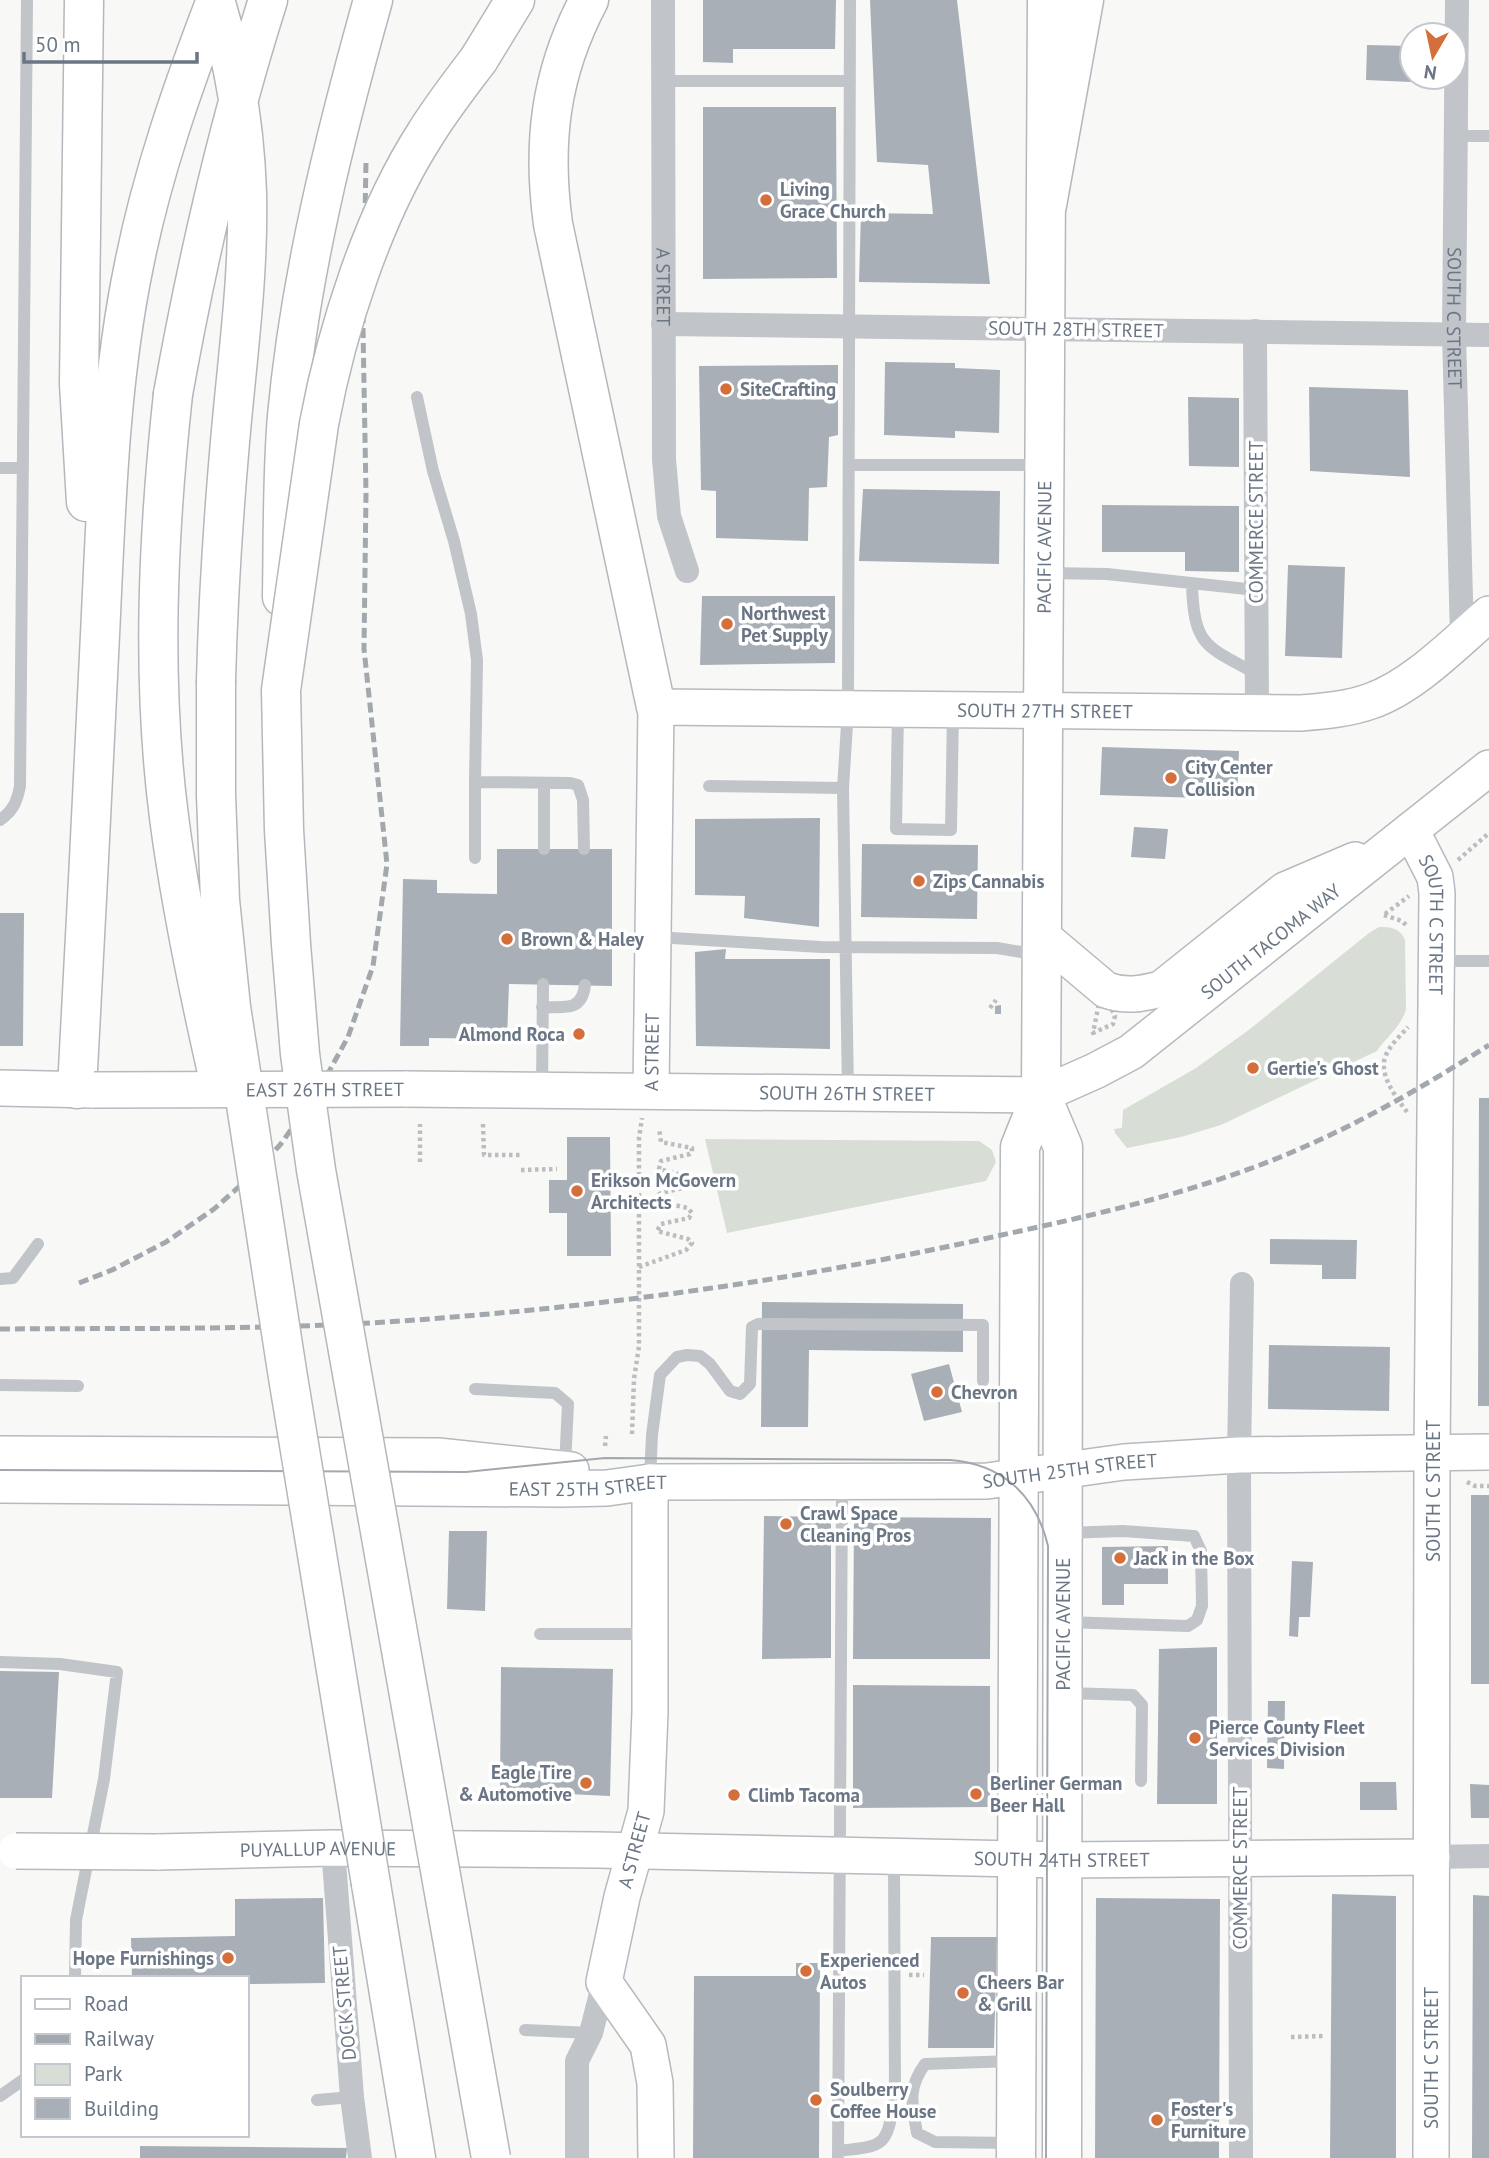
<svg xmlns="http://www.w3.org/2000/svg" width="1489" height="2158" font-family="'PT Sans',sans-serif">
  <rect width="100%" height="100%" fill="#f8f9f7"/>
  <path fill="#d8ddd6" d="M1379,927c12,0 21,1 26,13l1,69c-4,17 -20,28 -29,42l-156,74 -40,12 -54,11 -12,-15 -1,-4 8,-1 1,-18 73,-42 54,-39 119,-96z
    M705,1139l274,2 13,9 4,12 -10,19 -259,52z"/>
  <path fill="#a9afb6" d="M703,0h133l-1,49h-102v14l-30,-1z
    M870,0h87l33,284 -131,-2 2,-69 72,1 -5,-49 -51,-3z
    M1367,45l45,1 -1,36 -45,-2z
    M703,107h133l1,171 -134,1z
    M885,362l70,1v5l45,2 -1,63 -44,-2v7l-71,-3z
    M838,365v70l-9,2 -2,50 -18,1 -1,53 -92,-3v-47l-15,-1 -2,-124z
    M1309,387l99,3 2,87 -100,-6z
    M1188,397l51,1v69l-50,-1z
    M863,489l137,2 -1,73 -140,-3z
    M1102,505l137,1v66l-54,-1v-19h-83z
    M1288,565l57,2 -3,91 -57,-2z
    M702,596h133v67l-135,2z
    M1102,747l137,4 -2,48 -137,-4z
    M820,818l-1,109 -75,-9 1,-22 -50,-1v-76z
    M1134,827l34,2 -3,30 -34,-2z
    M862,844l116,1 -1,74 -116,-2z
    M497,849h115v137l-103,-2 -2,55 -78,-1v8h-29l3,-167 34,1v13l60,1z
    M0,913h24l-1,133h-23z
    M726,949l-1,10h105v90l-134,-3 -1,-94z
    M1001,1005v9h-6v-8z
    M1479,1098h10v308h-11z
    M567,1137h43l1,119h-44v-43h-18v-33h18z
    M1270,1239l87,1 -1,39h-34v-14l-52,-1z
    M762,1302l201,2v48l-154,-2 -1,77h-47z
    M1269,1345l121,2 -1,64 -121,-2z
    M949,1364l13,48 -38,9 -13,-47z
    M1471,1495h18v189h-18z
    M764,1516l67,1v141l-69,1z
    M854,1517l137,1 -1,141h-137z
    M449,1531h38l-2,80 -38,-2z
    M1168,1546v38h-44v21h-22v-58z
    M1292,1561l21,1 -3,55h-11l-1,20 -9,-1z
    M1217,1647v157h-60l2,-155z
    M501,1667l112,2 -3,127 -110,-5z
    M0,1671l59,1 -7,126h-52z
    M853,1685l137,1v121l-137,1z
    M1268,1701h17l-1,68 -17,-1z
    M1360,1782h36l1,28h-37z
    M1470,1784l19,1v33h-18z
    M1332,1894l64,2v262h-66z
    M1473,1895l16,1v262h-17z
    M323,1898l2,85 -78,1v-6h-115l-1,-40 104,-2v-37z
    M1096,1898l124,1 -1,259h-124z
    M931,1937h66l-3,111h-66z
    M796,1963h24l-1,195h-126l1,-182h102z
    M140,2146l207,2 -1,10h-206z"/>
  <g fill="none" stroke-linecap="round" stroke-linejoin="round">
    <g stroke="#b6b9be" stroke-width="38">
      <g id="secondary">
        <path id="s3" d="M1411,830l24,47 2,16 -5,559 -1,706"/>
        <path d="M1042,936l64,54c20,7 35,4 55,-1l124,-99 70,-30"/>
        <path d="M0,1088l94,2"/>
        <path id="s4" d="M404,1089l637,6 54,-24 36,-19 358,-284"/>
        <path id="s5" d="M651,1090l5,-383 645,6c24,-2 48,-4 70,-12 43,-15 84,-58 118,-87"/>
        <path d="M0,1454l438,2 133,14"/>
        <path d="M650,1482v230l-4,99 -24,86 -18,85 44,63 7,38 1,75"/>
        <path id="s6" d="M0,1485l561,4 46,-1 43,-6 337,-1 137,-19 115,-7 250,-3"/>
        <path id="s7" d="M157,1852l176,-4 264,2 466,10 369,-3"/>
      </g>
    </g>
    <g stroke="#b4b8bc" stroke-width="41">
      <g id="primary">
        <path d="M1041,1095l22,52 -1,1011"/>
        <path id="s8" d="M1016,2158l4,-1011 21,-52 6,-1095"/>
      </g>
    </g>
    <g stroke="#b4b7bb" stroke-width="41">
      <path id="highway" d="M84,0l-5,384 7,118
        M215,0c19,62 30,129 32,193 2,84 -10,167 -17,249 -7,80 -12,159 -14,239
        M589,0c-39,74 -47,143 -36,224l103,483
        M479,59l36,-59
        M1047,205l37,-205
        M173,394c24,-133 54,-265 95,-394
        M282,597c1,-60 0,-121 5,-181 13,-141 48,-280 86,-416
        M77,1089c8,-151 16,-303 23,-454 6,-123 9,-249 34,-370 18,-91 49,-179 82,-265
        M371,1884l45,274"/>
    </g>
    <path stroke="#bbbdc0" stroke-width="4.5" stroke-dasharray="3.5 3.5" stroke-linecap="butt" d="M1458,860l31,-27
      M1385,914l24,-18
      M1384,915l18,6 6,6
      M1099,1003l13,7 3,6 -2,8 -20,9z
      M990,1008l6,-8
      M1407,1112c-11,-15 -31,-40 -20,-59 5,-10 14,-18 21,-26
      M483,1124l1,31h37
      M420,1162v-38
      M521,1170l36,-1
      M639,1267l47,-17 6,-7 -4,-4 -31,-8 4,-7 28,-6 3,-5 -4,-5 -28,-6 -2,-7 3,-2 30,-7 3,-3 -5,-6 -30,-8 2,-8 29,-7 2,-2v-4l-31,-6 -2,-14
      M632,1434l2,-55 5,-33v-208l3,-20
      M605,1446l1,-10
      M1467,1482l8,4h14
      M909,1975h15
      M1291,2037l33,-1"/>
    <path stroke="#c1c4c8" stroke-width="12" d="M662,81h188
      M1456,136h33
      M417,397l16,74 21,70 17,73 6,46 -2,122 95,1 8,2 5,15 1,49
      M849,465h192
      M0,468h23
      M1048,573l59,1 149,16
      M1192,584c2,62 13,62 65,90
      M898,711l-2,118 55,1 2,-119
      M475,782v76
      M544,783v66
      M709,786l134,2
      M0,820c13,-9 17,-18 20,-34l7,-786
      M655,937l166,10 176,1 42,7
      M1437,961h52
      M542,1007c22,0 40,5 43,-22
      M542,1090l1,-106
      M848,1092l-5,-304 5,-79 2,-709
      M0,1279l13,-1 25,-34
      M0,1385l78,1
      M475,1389l80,4 13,11 -3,62
      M650,1478l2,-43 8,-60 17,-18 10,-2 13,1 10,8 20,27 10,3 10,-10 2,-57 6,-3 225,1v56
      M1065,1622l123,4 9,-6 5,-14 -1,-55 -7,-15 -71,-5 -58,2
      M540,1634h106
      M0,1662l60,2 57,8 -13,107 -28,141 -1,58
      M1065,1693l68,2 9,10 -1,76
      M525,2030l66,3
      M0,2096l23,-16
      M317,2100l35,-3
      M1012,2143l-77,-1 -18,-9c-5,-29 -10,-44 8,-69l88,-3
      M838,2151c49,-5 48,-5 57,-53l-1,-238
      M838,2158l4,-675"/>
    <g stroke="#c1c4c8" stroke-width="24">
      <path id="s1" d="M663,0l1,459 5,57 18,55"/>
      <path id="s2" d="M1457,0l-3,334 8,303"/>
      <path d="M663,324l826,11"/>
      <path d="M1255,331l2,381"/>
      <path d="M333,1848l19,249 8,61"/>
      <path d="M1432,1857l57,-1"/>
      <path d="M577,2158v-97l14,-28 13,-51"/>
      <path d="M1241,2158l-2,-703 3,-171"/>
    </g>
    <use href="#secondary" stroke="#fff" stroke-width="35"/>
    <use href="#primary" stroke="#fff" stroke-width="38"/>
    <use href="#highway" stroke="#fff" stroke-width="38"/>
    <path stroke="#a3a7ae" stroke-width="2" d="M0,1470l466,2 139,-14 345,2c52,4 86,35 98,86l-2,612"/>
    <path stroke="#a3a7ae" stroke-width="5" stroke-dasharray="10 5" stroke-linecap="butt" d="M79,1283l33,-13 54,-28 48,-33 36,-32 30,-32 36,-50 32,-58 25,-71 14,-102 -23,-215 2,-156 -3,-165 3,-167
      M0,1329c128,-1 257,1 386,-7 197,-13 394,-39 588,-81 102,-22 207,-44 304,-83 74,-30 144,-70 211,-113"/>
    <g stroke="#b6b9be" stroke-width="38" stroke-linecap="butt">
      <g id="secondary-bridge">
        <path id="s9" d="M94,1090l310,-1"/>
        <path d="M16,1851l141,1"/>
      </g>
    </g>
    <g stroke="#b4b7bb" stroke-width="41" stroke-linecap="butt">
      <path id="highway-bridge" d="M479,59c-18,24 -37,48 -53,74 -53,82 -89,195 -107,291l-38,266 3,140 7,114 9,110 16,116 175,988
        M173,394c-15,139 -22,283 -4,423 11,86 29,171 48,255
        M216,681v114l4,105 11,107 56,364 84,513"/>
    </g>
    <use href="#secondary-bridge" stroke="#fff" stroke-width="35"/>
    <use href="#highway-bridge" stroke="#fff" stroke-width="38"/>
  </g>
  <g fill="#d46f3b" stroke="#fff" stroke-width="2.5">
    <circle cx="766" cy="200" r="7"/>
    <circle cx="726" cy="389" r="7"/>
    <circle cx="727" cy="624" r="7"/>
    <circle cx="1171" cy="778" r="7"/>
    <circle cx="919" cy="881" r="7"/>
    <circle cx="507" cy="939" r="7"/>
    <circle cx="579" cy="1034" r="7"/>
    <circle cx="1253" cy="1068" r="7"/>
    <circle cx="577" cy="1191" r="7"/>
    <circle cx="937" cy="1392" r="7"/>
    <circle cx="786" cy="1524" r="7"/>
    <circle cx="1120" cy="1558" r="7"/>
    <circle cx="1195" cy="1738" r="7"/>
    <circle cx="586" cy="1783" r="7"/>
    <circle cx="976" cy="1794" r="7"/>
    <circle cx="734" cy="1795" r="7"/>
    <circle cx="228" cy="1958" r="7"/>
    <circle cx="806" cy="1971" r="7"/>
    <circle cx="963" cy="1993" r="7"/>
    <circle cx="816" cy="2100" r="7"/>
    <circle cx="1157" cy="2120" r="7"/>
  </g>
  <g text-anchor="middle" stroke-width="7" stroke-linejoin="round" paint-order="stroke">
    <g font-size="19" font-weight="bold" fill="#6b7685" stroke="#fff" text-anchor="start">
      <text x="780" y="196">Living<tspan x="780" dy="22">Grace Church</tspan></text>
      <text x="740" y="396">SiteCrafting</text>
      <text x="741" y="620">Northwest<tspan x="741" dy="22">Pet Supply</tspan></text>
      <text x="1185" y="774">City Center<tspan x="1185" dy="22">Collision</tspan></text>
      <text x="933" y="888">Zips Cannabis</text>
      <text x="521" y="946">Brown &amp; Haley</text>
      <text x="565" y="1041" text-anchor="end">Almond Roca</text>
      <text x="1267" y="1075">Gertie's Ghost</text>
      <text x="591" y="1187">Erikson McGovern<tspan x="591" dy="22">Architects</tspan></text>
      <text x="951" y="1399">Chevron</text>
      <text x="800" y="1520">Crawl Space<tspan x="800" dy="22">Cleaning Pros</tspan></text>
      <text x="1134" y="1565">Jack in the Box</text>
      <text x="1209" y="1734">Pierce County Fleet<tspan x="1209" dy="22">Services Division</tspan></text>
      <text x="572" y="1779" text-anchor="end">Eagle Tire<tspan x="572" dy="22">&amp; Automotive</tspan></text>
      <text x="990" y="1790">Berliner German<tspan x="990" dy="22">Beer Hall</tspan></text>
      <text x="748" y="1802">Climb Tacoma</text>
      <text x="214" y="1965" text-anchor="end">Hope Furnishings</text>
      <text x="820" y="1967">Experienced<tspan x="820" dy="22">Autos</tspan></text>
      <text x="977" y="1989">Cheers Bar<tspan x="977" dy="22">&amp; Grill</tspan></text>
      <text x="830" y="2096">Soulberry<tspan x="830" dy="22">Coffee House</tspan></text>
      <text x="1171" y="2116">Foster's<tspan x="1171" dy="22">Furniture</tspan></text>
    </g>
    <g font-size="19" fill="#6b7685" stroke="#fff">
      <text dy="7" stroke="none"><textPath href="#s1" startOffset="287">A STREET</textPath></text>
      <text dy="7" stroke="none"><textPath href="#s2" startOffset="318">SOUTH C STREET</textPath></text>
      <text transform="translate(1076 329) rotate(1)" y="7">SOUTH 28TH STREET</text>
      <text transform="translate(1256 522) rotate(-90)" y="7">COMMERCE STREET</text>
      <text dy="7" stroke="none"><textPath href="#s8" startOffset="1615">PACIFIC AVENUE</textPath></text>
      <text dy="7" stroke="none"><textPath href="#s5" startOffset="772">SOUTH 27TH STREET</textPath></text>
      <text dy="7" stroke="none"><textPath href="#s3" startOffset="100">SOUTH C STREET</textPath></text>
      <text dy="7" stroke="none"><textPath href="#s4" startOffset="915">SOUTH TACOMA WAY</textPath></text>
      <text dy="7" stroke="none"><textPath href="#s5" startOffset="38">A STREET</textPath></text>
      <text dy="7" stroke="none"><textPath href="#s9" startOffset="231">EAST 26TH STREET</textPath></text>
      <text dy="7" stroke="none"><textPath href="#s4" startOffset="443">SOUTH 26TH STREET</textPath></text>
      <text dy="7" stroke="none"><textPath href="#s6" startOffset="1071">SOUTH 25TH STREET</textPath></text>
      <text dy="7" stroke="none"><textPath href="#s6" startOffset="588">EAST 25TH STREET</textPath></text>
      <text transform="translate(1433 1491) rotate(-90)" y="7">SOUTH C STREET</text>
      <text transform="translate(1063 1624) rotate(-90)" y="7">PACIFIC AVENUE</text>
      <text dy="7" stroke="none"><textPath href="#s7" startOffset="161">PUYALLUP AVENUE</textPath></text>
      <text transform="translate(634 1850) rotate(-75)" y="7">A STREET</text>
      <text dy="7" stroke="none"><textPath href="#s7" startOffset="905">SOUTH 24TH STREET</textPath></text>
      <text transform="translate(1240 1868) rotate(-90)" y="7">COMMERCE STREET</text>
      <text transform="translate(344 2003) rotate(-95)" y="7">DOCK STREET</text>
      <text transform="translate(1431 2058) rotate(-90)" y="7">SOUTH C STREET</text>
    </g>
  </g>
  <rect x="21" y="1976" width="228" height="161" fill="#ffffff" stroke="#c4c8ce" stroke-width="2"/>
  <rect x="35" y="1999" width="35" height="10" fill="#ffffff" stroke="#c4c8ce" stroke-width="2"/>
  <text x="84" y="2011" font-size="21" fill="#6b7685">Road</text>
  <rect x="35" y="2034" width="35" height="10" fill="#a3a7ae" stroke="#c4c8ce" stroke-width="2"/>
  <text x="84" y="2046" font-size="21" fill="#6b7685">Railway</text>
  <rect x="35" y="2064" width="35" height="21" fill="#d8ddd6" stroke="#c4c8ce" stroke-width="2"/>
  <text x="84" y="2081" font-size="21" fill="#6b7685">Park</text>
  <rect x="35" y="2098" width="35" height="21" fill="#a9afb6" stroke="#c4c8ce" stroke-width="2"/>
  <text x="84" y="2116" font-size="21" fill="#6b7685">Building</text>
  <g transform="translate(1433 56) rotate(189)"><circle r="33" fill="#ffffff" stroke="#c4c8ce" stroke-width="2"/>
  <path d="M0-5L12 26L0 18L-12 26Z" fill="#d46f3b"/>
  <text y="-10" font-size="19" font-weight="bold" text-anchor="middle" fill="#6b7685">N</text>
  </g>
  <path d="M24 52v10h173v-10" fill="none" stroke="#6b7685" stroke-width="3.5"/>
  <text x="35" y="52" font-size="21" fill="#6b7685" stroke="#ffffff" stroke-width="5" paint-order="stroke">50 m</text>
</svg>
